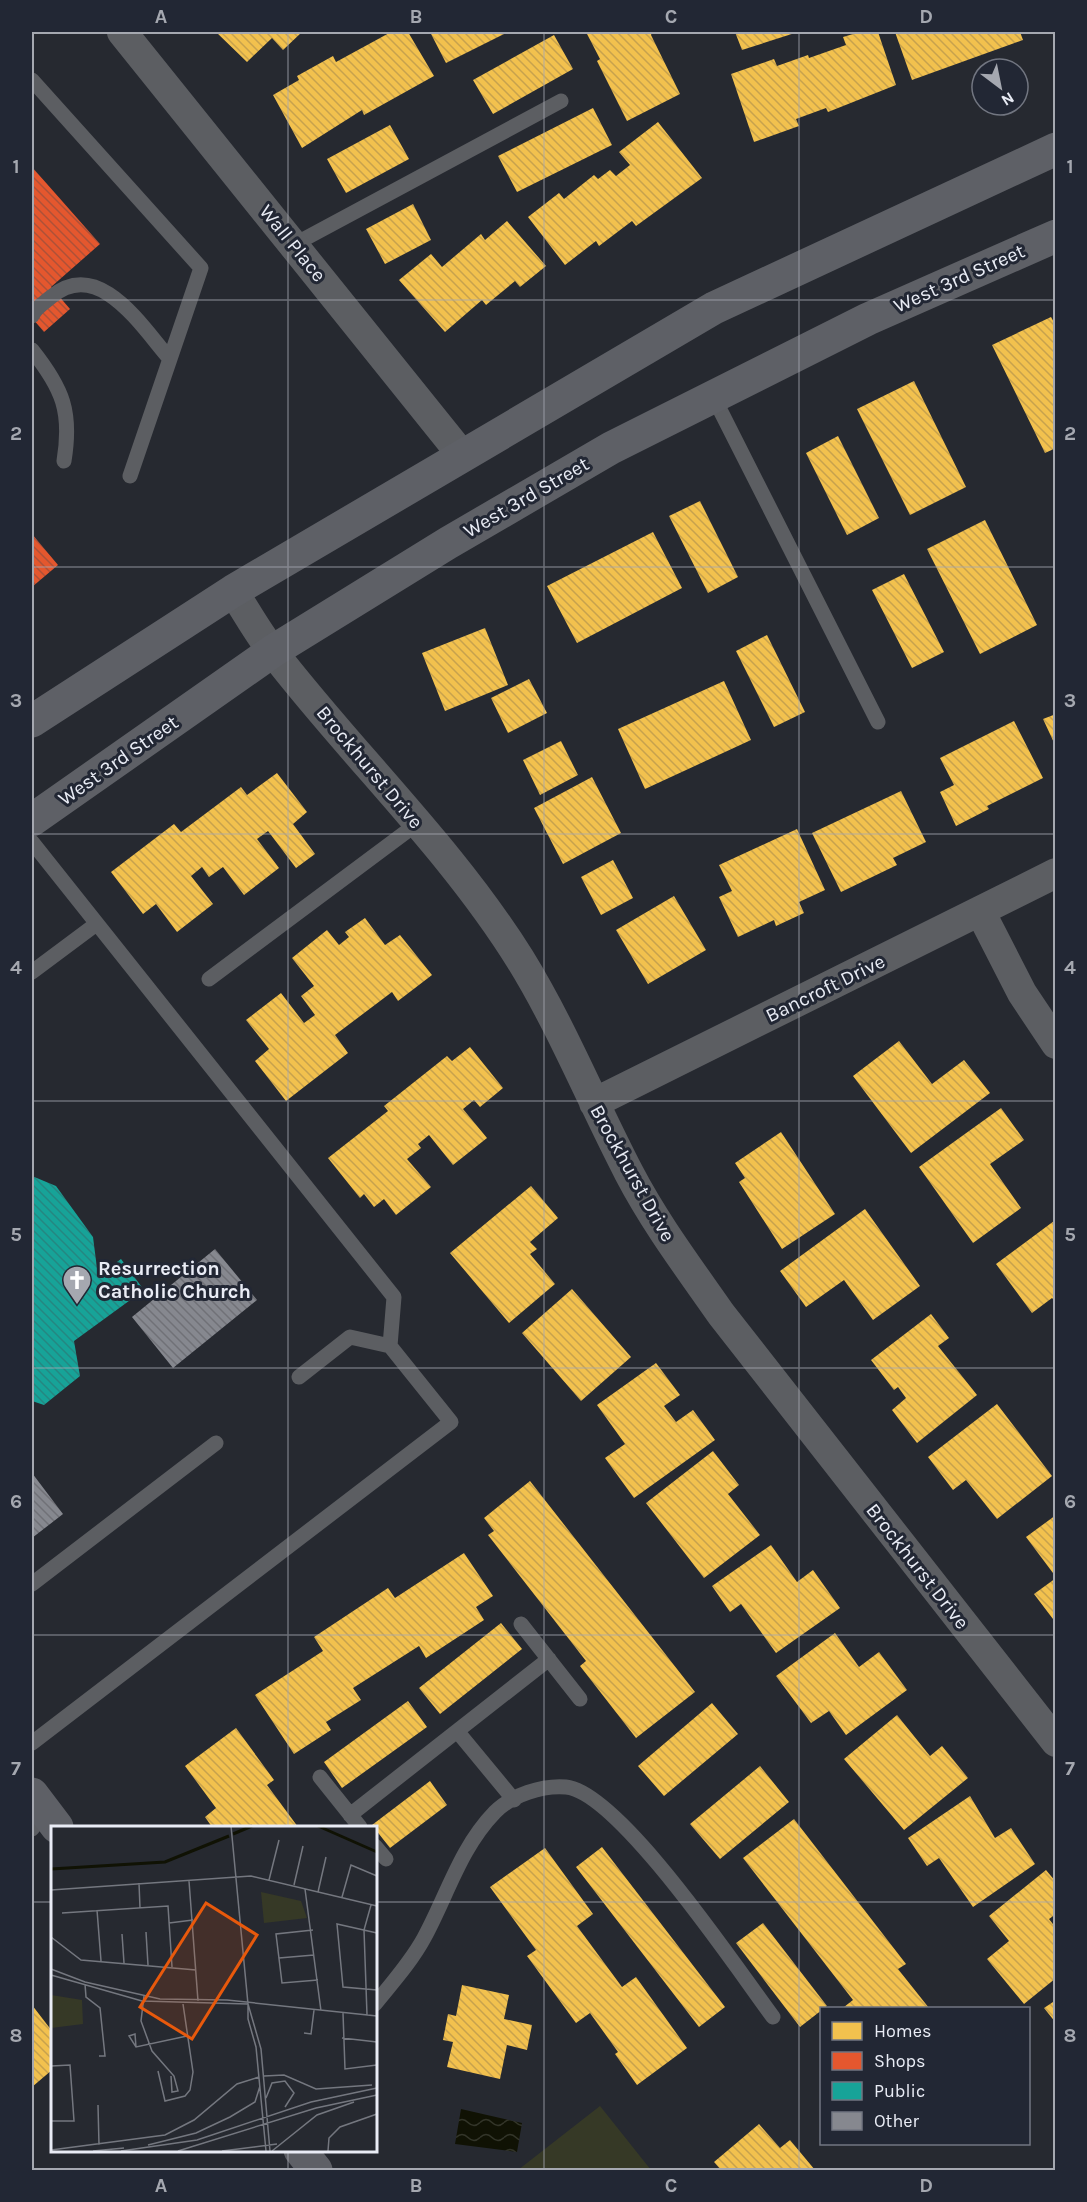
<svg xmlns="http://www.w3.org/2000/svg" width="1087" height="2202" font-family="Karla,sans-serif">
  <defs>
    <pattern id="water-waves" width="16" height="10" patternUnits="userSpaceOnUse" patternTransform="scale(1.5)"><rect width="16" height="10" fill="#101204"/><path d="M0 5q4-4 8 0t8 0" fill="none" stroke="#333529"/></pattern>
    <pattern id="homes-back-hatch" width="6" height="6" patternUnits="userSpaceOnUse" patternTransform="scale(1.5)"><rect width="6" height="6" fill="#f2c14e"/><path d="M-1 5l2 2M0 0l6 6M5-1l2 2" fill="none" stroke="#c7a24d"/></pattern>
    <pattern id="shops-back-hatch" width="6" height="6" patternUnits="userSpaceOnUse" patternTransform="scale(1.5)"><rect width="6" height="6" fill="#e4572e"/><path d="M-1 5l2 2M0 0l6 6M5-1l2 2" fill="none" stroke="#ad5138"/></pattern>
    <pattern id="public-back-hatch" width="6" height="6" patternUnits="userSpaceOnUse" patternTransform="scale(1.5)"><rect width="6" height="6" fill="#17a398"/><path d="M-1 5l2 2M0 0l6 6M5-1l2 2" fill="none" stroke="#258781"/></pattern>
    <pattern id="building-back-hatch" width="6" height="6" patternUnits="userSpaceOnUse" patternTransform="scale(1.5)"><rect width="6" height="6" fill="#86888f"/><path d="M-1 5l2 2M0 0l6 6M5-1l2 2" fill="none" stroke="#707177"/></pattern>
  </defs>
  <rect width="100%" height="100%" fill="#262930"/>
  <path fill="#363926" d="M600,2106l51,64h-133z"/>
  <path fill="url(#water-waves)" d="M461,2109l61,14 -5,29 -62,-8z"/>
  <path fill="url(#homes-back-hatch)" d="M216,32h86l-19,18 -11,-12 -25,24z
    M391,32h17l26,44 -70,39 -2,-5 -60,38 -29,-53 26,-15 -2,-4 36,-20 3,6z
    M430,32h78l-62,31z
    M586,32h66l-1,3 29,59 -53,27 -30,-60 3,-2z
    M735,32h63l-56,18z
    M860,32h18l18,53 -68,27 -2,-4 -30,11 3,7 -45,16 -23,-68 43,-15 3,7 31,-11 1,3 37,-13 -3,-8z
    M895,32h125l3,8 -111,40z
    M554,35l19,34 -80,45 -20,-34z
    M593,108l19,37 -95,47 -19,-36z
    M658,122l44,56 -66,48 -4,-5 -33,25 -3,-5 -31,24 -37,-48 31,-24 5,6 30,-24 4,4 12,-9 6,6 14,-11 -11,-13z
    M390,125l19,34 -63,34 -19,-34z
    M413,204l18,36 -46,24 -19,-35z
    M507,221l39,45 -26,21 -5,-6 -29,24 -4,-5 -37,32 -46,-52 32,-26 11,13 39,-33 4,6z
    M1051,317l5,9v122l-11,5 -53,-108z
    M914,381l52,106 -56,28 -53,-106z
    M838,436l41,82 -32,17 -41,-82z
    M700,501l38,76 -30,16 -39,-77z
    M985,520l52,105 -57,29 -53,-105z
    M653,532l29,56 -105,55 -30,-57z
    M904,574l40,78 -32,16 -40,-78z
    M485,628l23,57 -63,26 -23,-58z
    M767,635l38,77 -31,15 -38,-76z
    M529,679l18,34 -39,20 -17,-35z
    M724,681l27,59 -106,49 -27,-60z
    M1056,714v33l-13,-28z
    M1014,721l29,57 -56,28 2,3 -33,17 -16,-34 14,-7 -14,-27z
    M561,741l17,34 -38,20 -17,-35z
    M277,773l30,39 -14,12 22,30 -19,14 -28,-37 -11,8 22,29 -35,27 -21,-28 -14,10 -7,-10 -11,9 22,28 -36,28 -21,-28 -13,10 -32,-42 63,-48 7,8 60,-45 6,8z
    M592,777l29,56 -58,31 -29,-56z
    M901,791l25,51 -33,16 4,7 -56,27 -29,-59z
    M797,829l28,61 -26,12 5,11 -28,13 -2,-6 -36,17 -19,-40 13,-6 -13,-26z
    M613,860l20,38 -32,17 -20,-38z
    M674,896l32,54 -58,34 -32,-54z
    M365,918l20,27 15,-10 32,40 -34,26 -6,-9 -57,43 13,18 -62,48 -31,-40 14,-12 -23,-29 35,-27 23,30 11,-8 -14,-19 13,-10 -22,-28 35,-28 12,15 10,-8 -4,-5z
    M899,1041l33,43 32,-24 26,33 -79,60 -58,-77z
    M470,1047l33,41 -23,19 -6,-7 -11,9 24,29 -34,27 -24,-30 -11,9 3,4 -14,11 24,28 -35,28 -12,-16 -10,8 -10,-13 -4,4 -32,-40 60,-47 -4,-5 63,-50 5,5z
    M1001,1108l23,32 -34,24 31,44 -48,35 -54,-76z
    M781,1132l54,82 -53,35 -43,-67 6,-4 -10,-15z
    M531,1186l27,32 -28,24 7,7 -7,5 25,30 -46,39 -59,-70z
    M865,1209l55,77 -47,34 -29,-40 -38,27 -26,-36z
    M1054,1221l2,81 -4,-4 -20,15 -36,-49z
    M572,1289l59,68 -50,44 -59,-68z
    M931,1314l18,24 -11,8 39,49 -60,48 -25,-33 14,-12 -8,-11 -4,3 -23,-30z
    M656,1363l24,32 -16,11 12,16 17,-12 22,30 -81,58 -29,-40 20,-14 -28,-39z
    M997,1404l55,72 -55,43 -31,-39 -13,10 -25,-33z
    M713,1451l26,34 -11,9 32,41 -56,43 -58,-75z
    M530,1481l165,211 -59,46 -56,-72 6,-5 -98,-126 6,-4 -10,-13z
    M1056,1515v62l-30,-40z
    M771,1545l26,37 16,-12 27,38 -64,45 -35,-49 -11,8 -18,-26z
    M464,1553l29,43 -17,11 8,13 -58,38 -7,-12 -66,42 8,12 -35,22 5,8 -37,24 -39,-59 68,-44 -9,-14 74,-49 7,10z
    M1056,1578v45l-22,-29z
    M501,1623l21,26 -82,65 -21,-26z
    M835,1633l24,34 20,-15 28,38 -61,45 -17,-24 -18,12 -35,-47z
    M408,1701l19,26 -85,61 -18,-26z
    M712,1703l26,31 -74,62 -26,-30z
    M897,1715l33,41 12,-10 26,32 -64,52 -60,-71z
    M236,1728l38,52 -7,5 31,42h-86l-7,-10 11,-9 -31,-42z
    M760,1766l29,36 -69,57 -30,-35z
    M430,1781l17,24 -57,43 -18,-23z
    M970,1796l25,42 16,-10 24,36 -62,43 -34,-49 -12,8 -19,-28z
    M794,1819l112,145 -8,5 31,39 -85,-1 9,-7 -110,-142z
    M602,1847l123,160 -26,20 -123,-160z
    M545,1848l48,66 -16,12 45,61 14,-10 51,71 -50,37 -22,-31 3,-2 -28,-39 -14,10 -49,-67 9,-6 -46,-63z
    M1046,1870l10,12v32l-7,5 7,9v50l-32,26 -37,-45 22,-18 -20,-25z
    M763,1923l64,83 -27,21 -64,-84z
    M462,1985l47,10 -5,24 28,6 -5,25 -20,-5 -7,34 -53,-12 6,-25 -10,-2 5,-26 8,2z
    M1056,2000v23l-12,-15z
    M32,2005l20,26v39l-20,17z
    M759,2124l21,24 10,-8 25,30h-94l-7,-8z"/>
  <path fill="url(#shops-back-hatch)" d="M32,167l68,77 -49,43 19,22 -26,23 -12,-14z
    M32,534l26,31 -26,22z"/>
  <path fill="url(#public-back-hatch)" d="M32,1176l24,10 37,51 5,39 23,-17 23,31 -70,51 6,35 -36,29 -12,-4z"/>
  <path fill="url(#building-back-hatch)" d="M215,1249l42,51 -84,68 -41,-51z
    M32,1473l31,41 -31,24z"/>
  <g fill="none" stroke-linecap="round" stroke-linejoin="round">
    <path stroke="#5c5e62" stroke-width="15" d="M32,80l169,188 -71,208
      M295,244l266,-143
      M32,316c3,-8 13,-14 19,-19 48,-40 90,29 119,62
      M32,350c31,39 40,62 32,111
      M713,396l165,326
      M32,842l362,455 -4,49 61,76 -419,321
      M32,972l63,-47
      M209,979l209,-156
      M299,1377l51,-40 40,9
      M32,1584l184,-141
      M521,1624l59,75
      M457,1731l57,69
      M320,1777l40,50
      M350,1815l199,-156
      M32,1829l13,-17
      M375,1846l11,13
      M375,2004c17,-21 36,-42 49,-66 23,-42 36,-90 71,-126 17,-17 47,-27 71,-25 53,5 172,183 207,230"/>
    <path stroke="#5c5e62" stroke-width="30" d="M122,32l340,423
      M233,591c13,20 25,42 40,61 80,104 177,195 247,307 42,68 72,143 109,214 26,50 60,95 92,141l335,428
      M980,911l42,82 34,51
      M594,1103l462,-230"/>
    <path stroke="#5e6066" stroke-width="33" d="M32,721l201,-130 481,-283 342,-159
      M32,820l241,-169 175,-108 163,-95 257,-129 188,-83
      M32,1794l25,33
      M300,2150l16,20"/>
  </g>
  <path fill="none" stroke="#a5a8b0" stroke-width="1.5" stroke-opacity="0.55" d="M288,32v1795M544,32v2138M799,32v2138M32,300h1024M32,567h1024M32,834h1024M32,1101h1024M32,1368h1024M32,1635h1024M32,1902h20M375,1902h681M288,2150v20"/>
  <defs>
    <g id="church-pin" transform="scale(1.5)"><path d="M0 17L-7.5 6A9.5 9.5 0 1 1 7.5 6Z" fill="#a5a8b0" stroke="#222734"/><path d="M-1.2-6h2.4v3.5h3.3v2.4h-3.3V6h-2.4V-.1h-3.3v-2.4h3.3Z" fill="#fff"/></g>
  </defs>
  <g fill-rule="evenodd">
    <use href="#church-pin" x="77" y="1280"/>
  </g>
  <g text-anchor="middle" stroke-width="6" stroke-linejoin="round" paint-order="stroke">
    <g font-size="20" fill="#e9ecf5" stroke="#222734">
      <text transform="translate(293 243) rotate(51)" y="7">Wall Place</text>
      <text transform="translate(959 278) rotate(-24)" y="7">West 3rd Street</text>
      <text transform="translate(526 497) rotate(-30)" y="7">West 3rd Street</text>
      <text transform="translate(118 760) rotate(-35)" y="7">West 3rd Street</text>
      <text transform="translate(370 767) rotate(50)" y="7">Brockhurst Drive</text>
      <text transform="translate(825 988) rotate(-26)" y="7">Bancroft Drive</text>
      <text transform="translate(633 1173) rotate(61)" y="7">Brockhurst Drive</text>
      <text transform="translate(918 1566) rotate(52)" y="7">Brockhurst Drive</text>
    </g>
    <g font-size="20" font-weight="bold" fill="#e9ecf5" stroke="#222734" text-anchor="start">
      <text x="98" y="1275">Resurrection<tspan x="98" dy="23">Catholic Church</tspan></text>
    </g>
  </g>
  <g transform="translate(51 1826)">
    <rect width="326" height="326" fill="#262930"/>
    <path d="M210,66l40,9 6,17 -43,5zM0,169l31,5 1,24 -32,4z" fill="#363926"/>
    <path fill="none" stroke="#101204" stroke-width="3" d="M267,0l59,26M182,8l19,-8M0,43l114,-7 64,-26"/>
    <path fill="none" stroke="#74777f" stroke-width="1.5" d="M180,0l17,178 13,45 9,102M218,54l10,-40M138,55l9,120M88,57l1,25M243,59l9,-39M254,63l16,122M0,64l200,-14 126,30M267,66l8,-35M291,71l9,-32 26,11M46,84l4,51M11,87l106,-7 4,61M118,97l24,-3M262,104l-37,4 6,49 36,-3M95,106l2,33M326,107l-40,-9 6,63 34,3M71,108l2,29M0,111l30,23 115,10M228,132l35,-3M0,143l34,13 75,17 67,1 150,16M0,149l91,26 106,3M34,158l1,13 14,11 5,48h-6M93,170l-3,25 11,30 22,25 4,15 -6,1 -1,-16M197,178v15l8,28 10,104M292,187l2,56 32,-4M316,189l-3,-85 7,-25M253,207l7,1 3,-24M291,212l35,4M85,221l-1,-13 -6,2 7,11 51,-11M0,240l19,-1 4,56h-23M107,245l7,30 20,-5 5,-6 3,-18 -10,-68M213,250l20,-1 32,14 56,-4M215,272l6,-15 13,-2 9,12 -9,14M47,279l1,40M97,319l48,-12 34,-16 25,-15 5,-16M0,324l114,-15 29,-15 43,-36 22,-7M42,325l31,-3M70,325l76,-11 114,-38 66,-14M127,325l138,-43 61,-13M171,325l55,-7M221,325l45,-36 37,-13M277,325l1,-13 11,-11 37,-13"/>
    <path fill="#e8590c" fill-opacity="0.15" stroke="#e8590c" stroke-width="3" d="M155,77l51,32 -65,104 -52,-32z"/>
    <rect width="326" height="326" fill="none" stroke="#e9ecf5" stroke-width="3"/>
  </g>
  <rect width="1087" height="2202" fill="none" stroke="#222734" stroke-width="66"/>
  <rect x="820" y="2007" width="210" height="138" fill="#222734" stroke="#727681" stroke-width="1.5"/>
  <rect x="832" y="2022" width="30" height="18" fill="#f2c14e" stroke="#727681" stroke-width="1.5"/>
  <text x="874" y="2037" font-size="18" fill="#e9ecf5">Homes</text>
  <rect x="832" y="2052" width="30" height="18" fill="#e4572e" stroke="#727681" stroke-width="1.5"/>
  <text x="874" y="2067" font-size="18" fill="#e9ecf5">Shops</text>
  <rect x="832" y="2082" width="30" height="18" fill="#17a398" stroke="#727681" stroke-width="1.5"/>
  <text x="874" y="2097" font-size="18" fill="#e9ecf5">Public</text>
  <rect x="832" y="2112" width="30" height="18" fill="#86888f" stroke="#727681" stroke-width="1.5"/>
  <text x="874" y="2127" font-size="18" fill="#e9ecf5">Other</text>
  <g transform="translate(1000 87) rotate(148)"><circle r="28" fill="#222734" stroke="#727681" stroke-width="1.5"/>
  <path d="M0-4.5L10 22L0 15L-10 22Z" fill="#a5a8b0"/>
  <text y="-9" font-size="16" font-weight="bold" text-anchor="middle" fill="#e9ecf5">N</text>
  </g>
  <rect x="33" y="33" width="1021" height="2136" fill="none" stroke="#a5a8b0" stroke-width="2"/>
  <g font-size="20" text-anchor="middle" font-weight="bold" fill="#a5a8b0">
    <text x="161" y="23">A</text>
    <text x="416" y="23">B</text>
    <text x="671" y="23">C</text>
    <text x="926" y="23">D</text>
    <text x="16" y="173">1</text>
    <text x="1070" y="173">1</text>
    <text x="16" y="440">2</text>
    <text x="1070" y="440">2</text>
    <text x="16" y="707">3</text>
    <text x="1070" y="707">3</text>
    <text x="16" y="974">4</text>
    <text x="1070" y="974">4</text>
    <text x="16" y="1241">5</text>
    <text x="1070" y="1241">5</text>
    <text x="16" y="1508">6</text>
    <text x="1070" y="1508">6</text>
    <text x="16" y="1775">7</text>
    <text x="1070" y="1775">7</text>
    <text x="16" y="2042">8</text>
    <text x="1070" y="2042">8</text>
    <text x="161" y="2192">A</text>
    <text x="416" y="2192">B</text>
    <text x="671" y="2192">C</text>
    <text x="926" y="2192">D</text>
  </g>
</svg>
